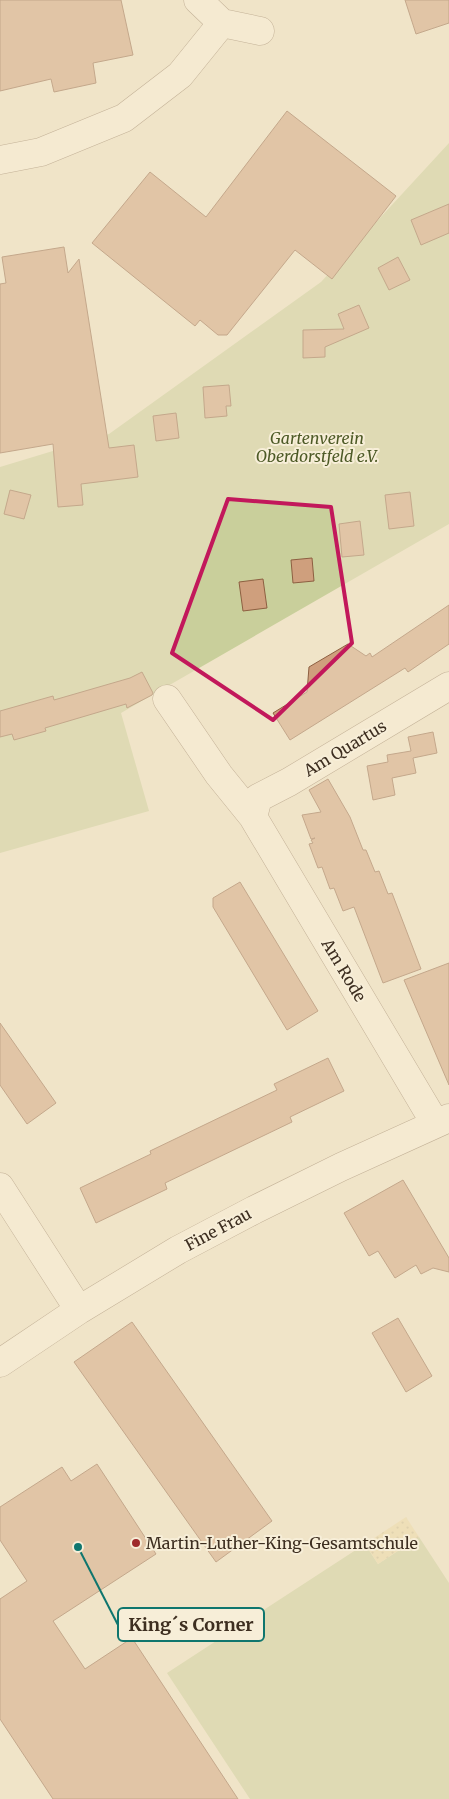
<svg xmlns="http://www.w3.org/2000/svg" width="449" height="1799" font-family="Merriweather,serif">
  <defs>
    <pattern id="sand-dots" width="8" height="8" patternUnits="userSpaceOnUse" patternTransform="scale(1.25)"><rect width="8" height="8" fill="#ecd9a5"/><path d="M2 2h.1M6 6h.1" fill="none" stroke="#cbbb8e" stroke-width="1.8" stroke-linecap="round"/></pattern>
  </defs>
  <rect width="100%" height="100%" fill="#f0e4c8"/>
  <path fill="#c9cf9b" d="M449,143v381l-328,189 28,98 -149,42v-386l109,-33 212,-152z
    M419,1537l30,46v216h-199l-83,-126 198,-129 13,20z"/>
  <path fill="url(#sand-dots)" d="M406,1517l13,20 -41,27 -13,-20z"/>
  <path fill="#cf9f7d" stroke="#8d5f41" d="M0,0h121l12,55 -40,8 3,20 -42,9 -3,-13 -51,12z
    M405,0h44v23l-33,11z
    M287,111l109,85 -64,83 -37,-29 -68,85h-9l-18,-15 -5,6 -103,-83 58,-71 56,45z
    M449,204v29l-28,12 -10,-25z
    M64,247l4,26 11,-14 30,189 25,-3 4,32 -57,7 2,21 -25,2 -5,-63 -53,9v-169l6,-1 -4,-26z
    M398,257l12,23 -21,10 -11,-22z
    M359,305l10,23 -44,19v10l-22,1v-28l41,-1 -6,-15z
    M229,385l2,21h-5l1,10 -22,2 -2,-31z
    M176,413l3,25 -23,3 -3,-25z
    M10,490l21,5 -7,24 -20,-5z
    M410,492l4,34 -25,3 -4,-34z
    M360,521l4,34 -22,2 -3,-33z
    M312,558l2,23 -21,2 -2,-23z
    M263,579l4,29 -24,3 -4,-29z
    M449,605v39l-41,28 -3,-4 -115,72 -17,-27 34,-21 2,-25 39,-23 18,12 4,-3 2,4z
    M142,672l11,21 -1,2 -25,13 -1,-4 -81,24 1,3 -32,9 -2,-6 -12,3v-26l53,-15 1,4 76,-22z
    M433,732l4,21 -24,5 3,15 -24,5 3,17 -22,5 -6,-34 21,-4 -1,-7 24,-4 -3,-14z
    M328,779l22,38 13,33h3l9,22 4,-1 9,23 4,-1 29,76 -38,14 -29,-76 -11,4 -9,-23 -4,1 -8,-22 -4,1 -9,-24 4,-1 -2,-3 4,-2 -4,1 -9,-24 19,-3 -12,-22z
    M240,882l78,129 -31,19 -74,-123v-9z
    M449,963v122l-45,-105z
    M0,1023l56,80 -29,21 -27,-39z
    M328,1058l16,33 -54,26 2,5 -127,61 2,6 -71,34 -16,-35 71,-34 -1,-3 127,-61 -3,-6z
    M403,1180l46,78v14l-16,-4 -12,6 -5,-9 -21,13 -17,-27 -9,5 -25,-43z
    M398,1318l34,58 -26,16 -34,-59z
    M132,1322l140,199 -56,41 -142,-200z
    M97,1464l59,90 -103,67 32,48 47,-31 106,161h-185l-53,-80v-120l27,-18 -27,-41v-33l62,-40 9,14z"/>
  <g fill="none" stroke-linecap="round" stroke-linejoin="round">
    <g stroke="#8d765c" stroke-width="29">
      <path id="minor" d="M198,0l24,23 38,8
        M0,160l41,-8 83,-34 56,-43 42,-52
        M167,699l52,76 34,42 182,306
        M253,817l5,-19 31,-16 160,-96
        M0,1187l79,123
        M0,1363l79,-53 99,-60 76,-40 87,-43 108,-49"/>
    </g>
    <use href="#minor" stroke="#faf1dc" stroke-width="28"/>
  </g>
  <path d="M0 0H449V1799H0ZM228,499l103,8 21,136 -79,77 -101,-67z" fill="#f0e4c8" fill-opacity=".55" fill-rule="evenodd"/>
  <path fill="none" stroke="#c2185b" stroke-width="4" stroke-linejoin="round" d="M228,499l103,8 21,136 -79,77 -101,-67z"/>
  <circle fill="#9e2a2b" stroke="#f7eed8" stroke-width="2" cx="136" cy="1543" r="5"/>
  <g text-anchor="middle" stroke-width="4" stroke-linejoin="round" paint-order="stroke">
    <g font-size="16" font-style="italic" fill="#4d5a26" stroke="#f7eed8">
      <text x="317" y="444">Gartenverein<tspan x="317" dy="18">Oberdorstfeld e.V.</tspan></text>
    </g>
    <g font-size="16" fill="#3d2e20" stroke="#f7eed8">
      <text transform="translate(345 748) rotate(-31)" y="6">Am Quartus</text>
      <text transform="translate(344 970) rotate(59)" y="6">Am Rode</text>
      <text transform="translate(218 1229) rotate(-28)" y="6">Fine Frau</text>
    </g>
    <g font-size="16" fill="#3d2e20" stroke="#f7eed8" text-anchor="start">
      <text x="146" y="1549">Martin-Luther-King-Gesamtschule</text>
    </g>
  </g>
  <path fill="none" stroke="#0f766e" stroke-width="2" d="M78 1547L118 1625"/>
  <circle fill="#0f766e" stroke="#f7eed8" stroke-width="2" cx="78" cy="1547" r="5"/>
  <rect fill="#f7eed8" stroke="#0f766e" stroke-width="2" x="118" y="1608" width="146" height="33" rx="5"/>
  <g font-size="18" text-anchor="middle" font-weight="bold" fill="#3d2e20">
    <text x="191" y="1631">King´s Corner</text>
  </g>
</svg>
